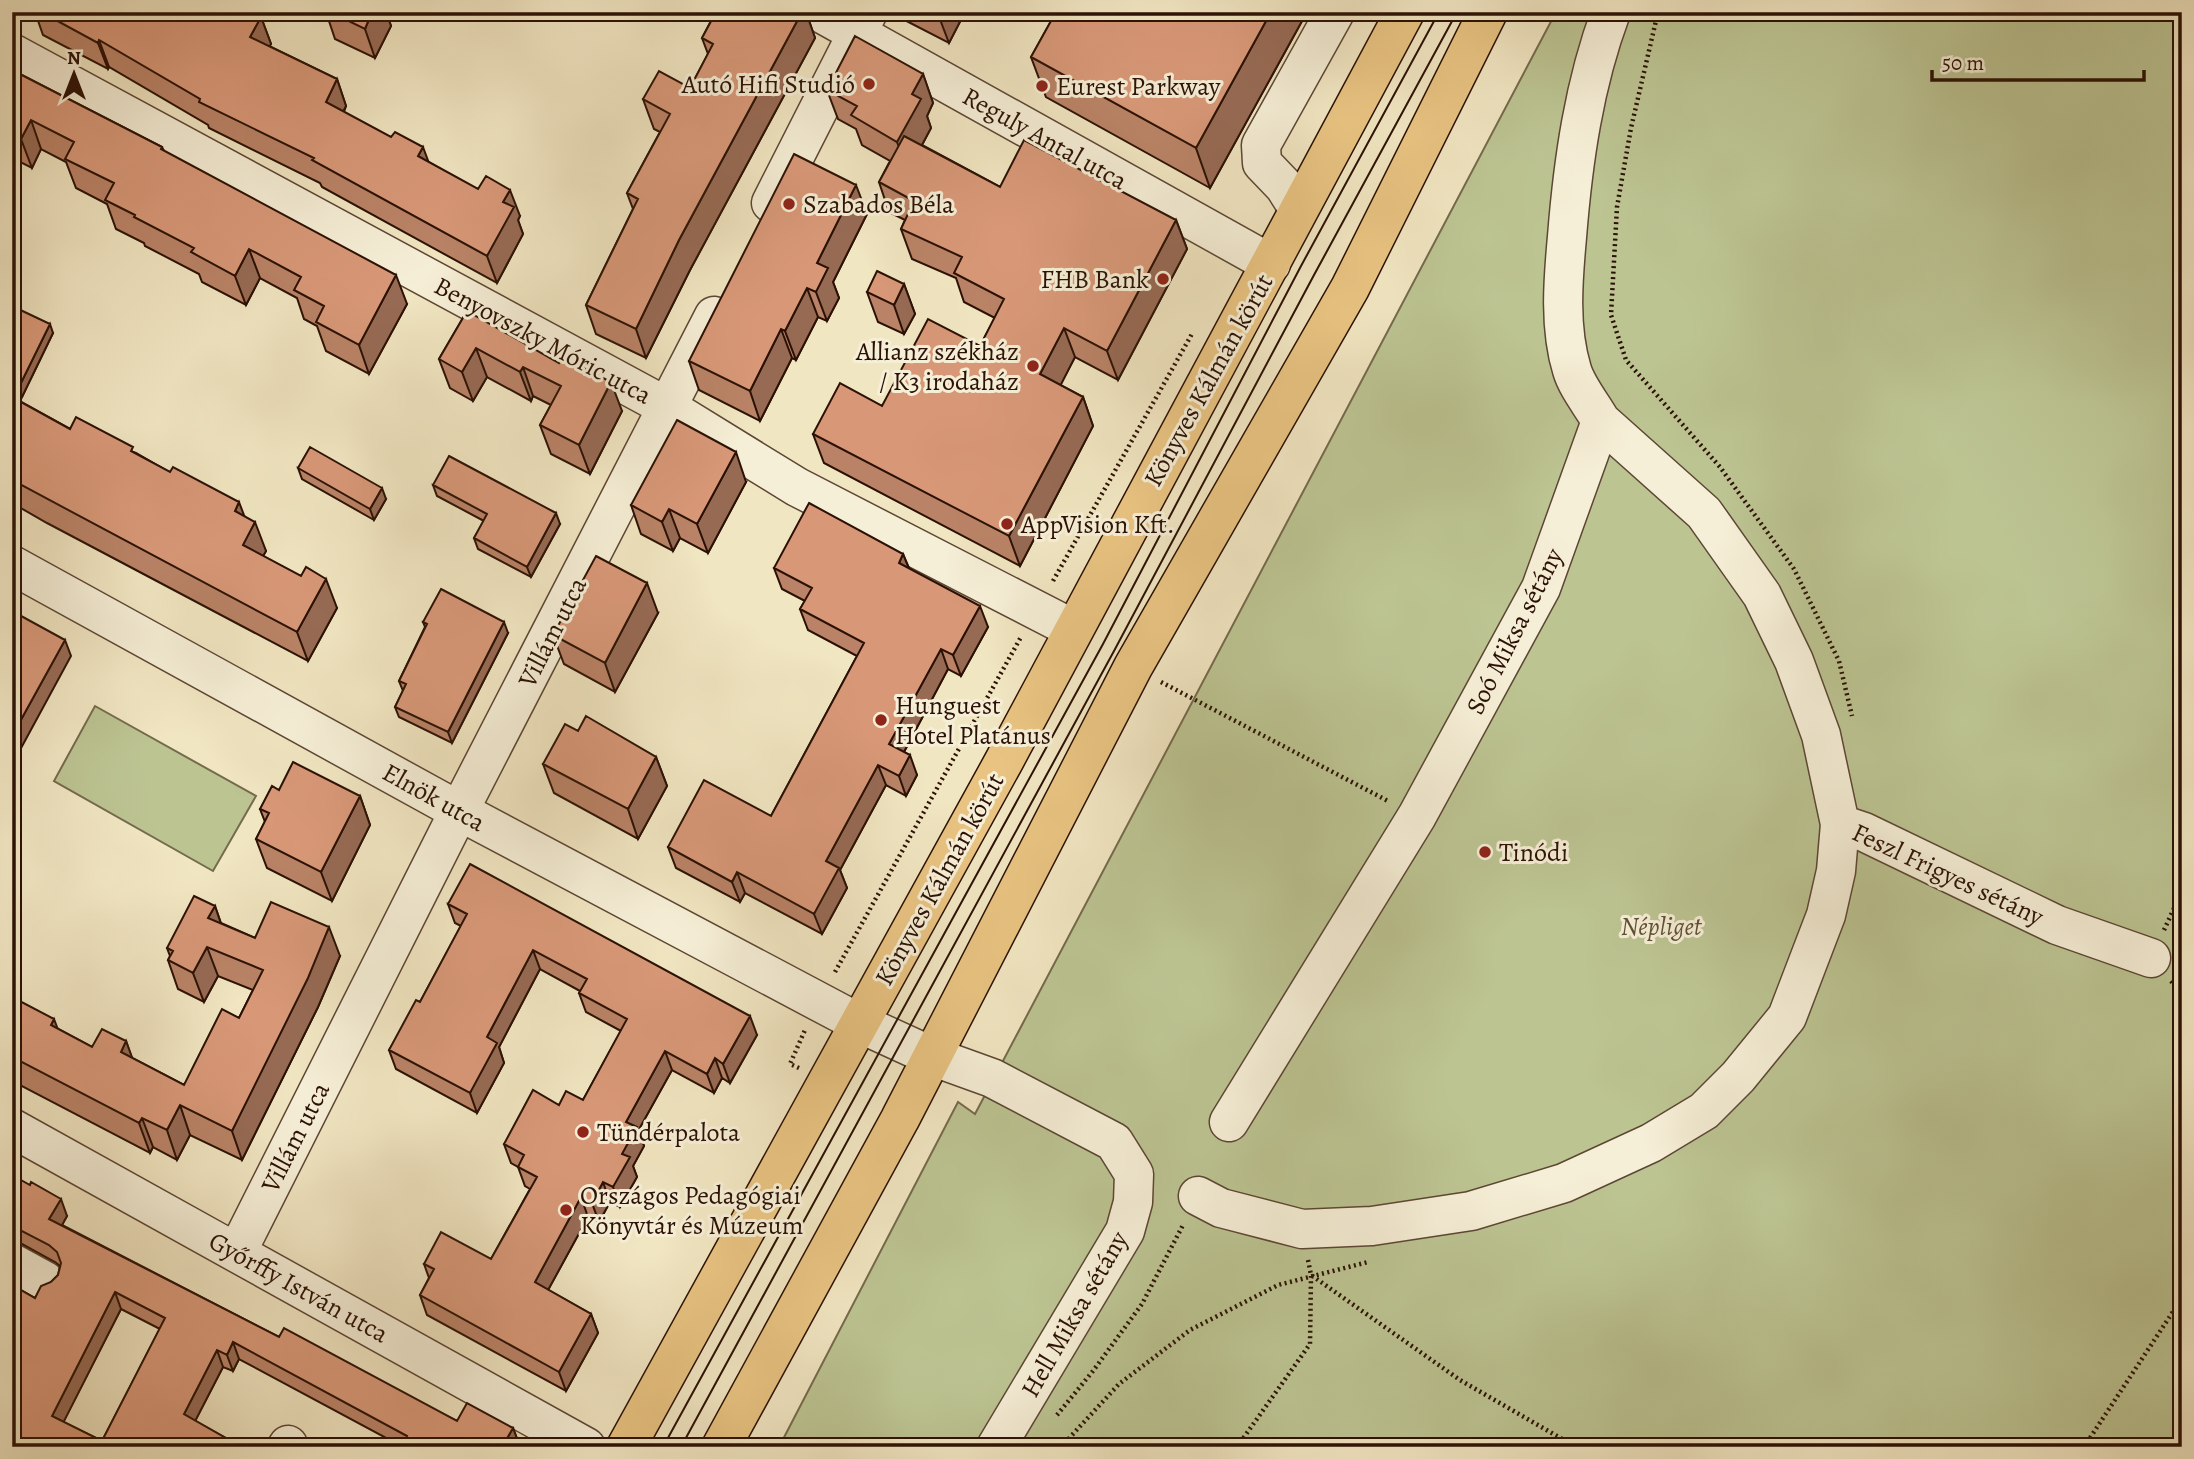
<svg xmlns="http://www.w3.org/2000/svg" width="2194" height="1459" font-family="Alegreya,serif">
  <rect width="100%" height="100%" fill="#f1e6c2"/>
  <filter id="stains"><feTurbulence type="fractalNoise" baseFrequency=".00286" numOctaves="4"/><feColorMatrix values="0 0 0 0 .2 0 0 0 0 .09 0 0 0 0 .02 0 0 0 .5 -.17"/></filter>
  <radialGradient id="worn" r=".72"><stop offset=".6" stop-color="#630" stop-opacity="0"/><stop offset="1" stop-color="#630" stop-opacity=".3"/></radialGradient>
  <path fill="#bcc492" stroke="#746a4c" stroke-width="2" d="M1556,12h626v1435h-1403l179,-345 17,12z
    M95,706l161,90 -43,75 -159,-90z"/>
  <g fill="none" stroke-linecap="round" stroke-linejoin="round">
    <g stroke="#5c4634" stroke-width="41">
      <path id="minor" d="M819,12l452,252
        M12,53l655,354 130,80 276,142
        M771,203l97,-191
        M1298,208l-14,-22 -22,-23 -1,-18 74,-133
        M12,565l447,246 400,212 72,33 61,22 122,64 20,32 -1,28 -8,29 -129,216
        M1840,824l24,8 193,93 94,33
        M1229,1122l188,-306 124,-228 60,-167c-9,-16 -24,-34 -29,-51 -13,-42 -9,-90 -5,-133 6,-76 17,-153 44,-225
        M12,1128l574,319
        M1198,1196l23,12 81,21 70,-3 99,-15 93,-28 87,-40 53,-32 34,-34 49,-60 39,-102 10,-44 4,-47 -19,-89 -27,-74 -32,-66 -58,-82 -103,-92
        M237,1252l222,-441 255,-495
        M12,1263l33,18
        M287,1447l1,-2"/>
    </g>
    <g stroke="#2b1105" stroke-width="41">
      <path id="major" d="M626,1447l378,-686 401,-749
        M721,1447l179,-328 233,-452 217,-379 138,-276"/>
    </g>
    <path stroke="#2b1105" stroke-width="4.5" stroke-dasharray="2 3.5" stroke-linecap="butt" d="M1658,12l-27,116 -14,79 -6,108 15,45 94,107 74,102 45,92 13,55
      M1053,581l140,-249
      M1161,682l227,119
      M2164,930l18,-39
      M835,972l186,-335
      M2171,981l11,13
      M799,1068l-9,-4 15,-34
      M1308,1260l3,15 149,105 116,67
      M1057,1415l36,-44 49,-67 41,-79
      M1061,1447l58,-63 71,-54 88,-45 90,-23
      M1237,1447l73,-103 1,-68
      M2084,1447l98,-149"/>
    <use href="#minor" stroke="#f6efd7" stroke-width="38"/>
    <use href="#major" stroke="#e8c381" stroke-width="38"/>
    <path stroke="#2b1105" stroke-width="2" d="M663,1447l440,-803 198,-378 138,-254
      M681,1447l433,-796 200,-376 143,-263"/>
  </g>
  <path fill="#ba8367" stroke="#2b1105" stroke-width="2" fill-rule="evenodd" d="M35,12h217l9,5 10,27 -2,2 68,33 9,27 -2,6 176,104 -2,4 5,14 -26,49 -175,-96 -2,-4 -111,-55 -1,-3 -99,-58 -1,2 -65,-34z
    M326,12h60l5,14 -16,32 -40,-19z
    M704,12h102l9,26 -125,232 -44,88 -50,-24 -10,-29 47,-96 -6,-16 33,-61 -6,-3 -11,-30 47,-11 18,-34 -6,-16 11,-21z
    M889,12h76l-16,31z
    M1056,12h251l-97,176 -164,-91 -15,-40z
    M12,70l150,77 2,4 243,153 -38,70 -43,-23 -9,-25 -13,-7 -7,-21 -37,-20 -14,27 -44,-23 -3,-8 -54,-28 -1,-3 -28,-14 -9,-25 -31,-16 -10,-26 -25,-13 -9,19 -20,-10z
    M923,74l10,29 -6,13 4,12 -9,17 78,42 176,33 11,29 -69,131 -43,-23 -15,28 23,12 10,29 -73,140 -196,-103 -11,-29 69,-28 98,-60 15,-28 -31,-16 -8,-24 -44,-19 -11,-30 4,-9 -16,-8 -10,-30 11,-21 -28,-16 -6,-16 -18,-10 -11,-29z
    M867,214l-34,68 6,16 -12,23 -9,-4 -22,43 -4,-2 -32,63 -61,-31 -10,-29z
    M904,284l11,30 -11,20 -26,-12 -11,-30z
    M12,306l41,27 -31,64 -10,-4z
    M467,311l155,100 -32,63 -39,-20 -11,-29 11,-20 -18,-9 -2,5 -44,-24 -14,24 -23,-13 -11,-29z
    M12,397l58,32 66,24 108,63 22,35 -3,5 74,52 -29,53 -261,-138 -35,-20z
    M298,468l88,31 -12,21 -72,-41z
    M746,482l-38,71 -28,-15 -7,13 -32,-17 -10,-29z
    M433,485l127,39 -29,53 -53,-28 -4,-11 10,-17 -47,-25z
    M903,554l6,14 79,59 -27,49 -13,-7 -44,83 13,23 -11,21 -20,-11 -46,85 7,18 -25,46 -77,-41 -5,9 -64,-34 -8,-21 103,-31 86,-160 -49,-26 -8,-21 5,-8 -23,-12 -8,-21z
    M658,613l-43,79 -51,-28 -11,-29z
    M423,622l85,11 -56,110 -53,-26 -4,-10 8,-16 -4,-10 26,-54z
    M656,757l11,29 -29,53 -84,-46 -11,-29z
    M279,790l81,6 10,29 -38,76 -65,-33 -11,-29 9,-17 -5,-13z
    M448,904l309,131 -27,48 -8,-5 -8,15 -42,-23 -34,61 6,15 -11,20 4,11 -17,30 -10,-5 -11,20 -11,-5 -40,73 43,24 7,19 -32,58 -139,-76 -7,-20 9,-17 -5,-14 67,-5 39,-70 -5,-3 -7,-19 -7,-4 -7,-19 55,-39 24,-5 38,-69 -35,-19 -7,-19 1,-2 -40,-22 -41,78 5,16 -27,50 -81,-44 -7,-19 31,-48 41,-76 -6,-3z
    M215,906l6,17 34,15 85,18 -22,51 -76,153 -52,-25 -13,25 -24,-13 -3,6 -138,-72v-84l46,32 34,18 34,-6 6,17 52,27 55,-67 14,-28 -35,-14 -14,26 -26,-13 -10,-29 2,-4 -3,-8z
    M12,1175l55,41 -5,9 217,112 178,84 56,7 6,16 -118,2 -162,-87 -6,12 -10,-4 -28,54 36,20 2,6h-221v-162l23,13 23,-23 2,-9 -5,-4 -33,-18 -10,-3zM121,1309l39,20 -58,112 -39,-19z"/>
  <path fill="#976a54" stroke="#2b1105" stroke-width="2" d="M372,12h14l5,14 -16,32 -10,-29z
    M802,12h4l9,26 -125,232 -44,88 -10,-29 43,-89z
    M939,12h26l-16,31 -11,-29z
    M1271,12h36l-97,176 -14,-40z
    M261,17l10,27 -11,20 -10,-27z
    M99,40l10,27 -1,2 -10,-26z
    M923,74l10,29 -6,13 4,12 -23,43 -11,-29 15,-48z
    M337,79l9,27 -11,22 -9,-26z
    M31,120l10,29 -9,19 -11,-29z
    M423,147l10,27 -15,-18z
    M856,185l11,29 -34,68 6,16 -12,23 -11,-29 1,-29z
    M510,190l10,26 -2,4 5,14 -26,49 -10,-27 16,-54z
    M1176,220l11,29 -69,131 -11,-29z
    M249,249l11,29 -14,27 -11,-29z
    M396,275l11,29 -38,70 -10,-29z
    M904,284l11,30 -11,20 -10,-29z
    M807,288l11,29 -22,43 -11,-29z
    M50,324l3,9 -31,64 -4,-8z
    M1064,328l11,29 -24,47 -11,-30z
    M781,329l11,29 -32,63 -10,-30z
    M476,348l11,29 -14,24 -11,-29z
    M523,367l10,29 -2,5 -11,-29z
    M611,382l11,29 -32,63 -11,-29z
    M1083,397l10,29 -73,140 -11,-30z
    M736,452l10,30 -38,71 -11,-29z
    M382,488l4,11 -12,21 -4,-11z
    M239,502l11,29 5,-9 11,29 -13,23 -10,-29 -8,-34z
    M669,509l11,29 -7,13 -11,-29z
    M556,513l4,11 -29,53 -4,-10z
    M903,554l8,20 -12,-11z
    M326,579l11,29 -29,53 -11,-29z
    M647,583l11,30 -43,79 -10,-29z
    M980,606l8,21 -27,49 -8,-21z
    M504,622l4,11 -56,110 -4,-11z
    M65,640l6,16 -57,105 -2,-4v-21z
    M941,649l7,20 -51,96 -8,-21z
    M910,755l7,20 -11,21 -7,-20z
    M656,757l11,29 -29,53 -10,-30z
    M878,765l8,20 -46,85 7,18 -25,46 -8,-20 12,-53z
    M360,796l10,29 -38,76 -11,-29z
    M737,872l8,21 -5,9 -8,-20z
    M215,906l10,30 -17,-18z
    M329,927l11,29 -22,51 -76,153 -10,-29z
    M207,947l11,29 -14,26 -11,-29z
    M533,950l7,19 -41,78 5,16 -27,50 -7,-20 17,-56z
    M750,1016l7,19 -27,48 -7,-19z
    M54,1019l11,29 -14,-23z
    M126,1041l11,30 -16,-19z
    M665,1051l7,19 -34,61 6,15 -11,20 4,11 -17,30 -7,-20 9,-33 4,-32z
    M715,1058l7,20 -8,15 -7,-19z
    M180,1105l10,30 -13,25 -10,-30z
    M142,1118l11,29 -3,6 -11,-30z
    M603,1182l7,20 -11,20 -7,-19z
    M581,1197l7,20 -46,84 -7,-19z
    M61,1199l6,17 -11,20 -7,-17z
    M115,1292l6,17 -63,124 -6,-17z
    M591,1314l7,19 -32,58 -7,-19z
    M233,1342l6,17 -6,12 -6,-16z
    M217,1350l6,17 -33,64 -6,-17z
    M513,1428l6,16 -1,3h-16z"/>
  <path fill="#d89878" stroke="#2b1105" stroke-width="2" fill-rule="evenodd" d="M41,12h211l9,5 -11,20 87,42 -11,23 65,35 4,-5 28,15 -5,9 60,33 8,-13 24,14 -7,12 11,5 -27,49 -175,-96 2,-2 -115,-56 1,-3 -101,-59 -1,3z
    M330,12h42l-7,17z
    M716,12h86l-123,228 -43,89 -50,-24 52,-106 -11,-6 43,-79 -27,-15 16,-28 31,17 23,-44 -11,-6z
    M1056,12h215l-75,136 -165,-91z
    M855,36l68,38 -11,20 9,5 -24,43 -46,-27 6,-9 -30,-16z
    M12,70l150,77 -1,2 235,126 -37,70 -43,-23 8,-16 -30,-16 7,-13 -52,-28 -14,27 -44,-24 3,-4 -60,-31 1,-2 -30,-15 9,-17 -49,-24 9,-17 -43,-22 -10,19 -9,-5z
    M904,136l96,51 24,-47 152,80 -69,131 -43,-23 -24,46 43,23 -74,139 -196,-102 27,-51 42,23 46,-87 52,27 24,-47 -50,-26 8,-16 -61,-28 13,-28 -35,-19z
    M794,154l62,31 -39,78 11,5 -12,24 -9,-4 -22,43 -4,-2 -31,62 -61,-30z
    M877,271l27,13 -10,21 -27,-13z
    M12,306l38,18 -32,65 -6,-3z
    M467,311l92,52 3,-6 49,25 -32,63 -39,-20 21,-39 -38,-19 -3,5 -44,-24 -14,24 -23,-13z
    M12,397l58,32 6,-12 57,30 -2,4 39,21 3,-5 66,35 -4,9 20,11 -12,23 58,31 5,-9 20,12 -29,53 -285,-152z
    M677,420l59,32 -39,72 -28,-15 -7,13 -31,-17z
    M310,447l72,41 -12,21 -72,-41z
    M449,456l107,57 -29,54 -53,-29 13,-24 -54,-29z
    M809,503l94,51 -4,9 81,43 -27,49 -12,-6 -52,95 21,11 -11,21 -21,-11 -52,96 13,7 -25,46 -77,-42 -5,10 -64,-35 36,-67 67,36 93,-173 -64,-34 12,-21 -38,-20z
    M596,556l51,27 -42,80 -52,-28z
    M441,589l63,33 -56,110 -53,-25 11,-23 -7,-3 28,-57 -4,-2z
    M12,611l53,29 -53,96z
    M586,716l70,41 -28,52 -85,-45 22,-40 13,7z
    M293,762l67,34 -39,76 -65,-33 13,-26 -9,-4 12,-23 7,4z
    M470,864l280,152 -27,48 -8,-6 -8,16 -42,-23 -39,71 11,5 -15,27 8,3 -17,30 -10,-5 -11,21 -11,-6 -46,85 56,32 -32,58 -139,-77 14,-26 -10,-5 17,-32 50,27 46,-82 -19,-10 6,-12 -20,-11 29,-54 26,15 7,-14 17,9 44,-81 -48,-26 8,-14 -54,-29 -46,87 10,6 -27,50 -81,-43 27,-50 4,2 47,-88 -19,-10z
    M194,896l21,10 -7,12 47,20 16,-36 58,25 -21,51 -76,153 -52,-26 -13,25 -25,-12 -3,5 -127,-66v-60l42,22 -3,6 41,22 10,-18 24,12 -5,11 63,33 38,-76 17,9 24,-48 -56,-23 -14,26 -25,-13 5,-9 -6,-3z
    M12,1175l18,10 1,-3 30,17 -12,20 230,118 5,-9 173,93 10,-18 46,25 -11,19h-101l6,-11 -174,-94 -6,13 -10,-5 -33,64 47,27 -3,6h-201l-15,-8v-154l23,13 6,-12 10,-4 7,-7 3,-12 -4,-11 -8,-7 -37,-19zM115,1292l50,26 -63,123 -50,-25z"/>
  <g fill="#8f2418" stroke="#f6efd7" stroke-width="2.5">
    <circle cx="869" cy="84" r="7"/>
    <circle cx="1042" cy="86" r="7"/>
    <circle cx="789" cy="204" r="7"/>
    <circle cx="1163" cy="279" r="7"/>
    <circle cx="1033" cy="366" r="7"/>
    <circle cx="1007" cy="524" r="7"/>
    <circle cx="881" cy="720" r="7"/>
    <circle cx="1485" cy="852" r="7"/>
    <circle cx="583" cy="1132" r="7"/>
    <circle cx="566" cy="1210" r="7"/>
  </g>
  <g text-anchor="middle" stroke-width="6" stroke-linejoin="round" paint-order="stroke">
    <g font-size="26" fill="#2b1105" stroke="#f6efd7" text-anchor="start">
      <text x="855" y="93" text-anchor="end">Autó Hifi Studió</text>
      <text x="1056" y="95">Eurest Parkway</text>
      <text x="803" y="213">Szabados Béla</text>
      <text x="1149" y="288" text-anchor="end">FHB Bank</text>
      <text x="1019" y="360" text-anchor="end">Allianz székház<tspan x="1019" dy="30">/ K3 irodaház</tspan></text>
      <text x="1021" y="533">AppVision Kft.</text>
      <text x="895" y="714">Hunguest<tspan x="895" dy="30">Hotel Platánus</tspan></text>
      <text x="1499" y="861">Tinódi</text>
      <text x="597" y="1141">Tündérpalota</text>
      <text x="580" y="1204">Országos Pedagógiai<tspan x="580" dy="30">Könyvtár és Múzeum</tspan></text>
    </g>
    <g font-size="26" fill="#2b1105" stroke="#f6efd7">
      <text transform="translate(1045 138) rotate(29)" y="9">Reguly Antal utca</text>
      <text transform="translate(543 340) rotate(28)" y="9">Benyovszky Móric utca</text>
      <text transform="translate(1208 380) rotate(-61)" y="9">Könyves Kálmán körút</text>
      <text transform="translate(1514 631) rotate(-63)" y="9">Soó Miksa sétány</text>
      <text transform="translate(552 632) rotate(-63)" y="9">Villám utca</text>
      <text transform="translate(434 797) rotate(29)" y="9">Elnök utca</text>
      <text transform="translate(1948 874) rotate(25)" y="9">Feszl Frigyes sétány</text>
      <text transform="translate(939 879) rotate(-61)" y="9">Könyves Kálmán körút</text>
      <text transform="translate(295 1137) rotate(-63)" y="9">Villám utca</text>
      <text transform="translate(299 1287) rotate(29)" y="9">Győrffy István utca</text>
      <text transform="translate(1074 1314) rotate(-60)" y="9">Hell Miksa sétány</text>
    </g>
    <g font-size="26" font-style="italic" fill="#5e5036" stroke="#f6efd7">
      <text x="1661" y="935">Népliget</text>
    </g>
  </g>
  <rect width="2194" height="1459" fill="none" stroke="#f1e6c2" stroke-width="42"/>
  <rect x="14" y="14" width="2166" height="1431" fill="none" stroke="#2b1105" stroke-width="3.5"/>
  <rect x="21" y="21" width="2152" height="1417" fill="none" stroke="#2b1105" stroke-width="2"/>
  <g transform="translate(74 74)" stroke="#f6efd7" stroke-width="5" paint-order="stroke">
  <path d="M0-5L12 26L0 18L-12 26Z" fill="#2b1105"/>
  <text y="-10" font-size="19" font-weight="bold" text-anchor="middle" fill="#2b1105">N</text>
  </g>
  <path d="M1932 70v10h212v-10" fill="none" stroke="#2b1105" stroke-width="3.5"/>
  <text x="1942" y="70" font-size="21" fill="#2b1105" stroke="#f6efd7" stroke-width="5" paint-order="stroke">50 m</text>
  <rect width="100%" height="100%" filter="url(#stains)"/>
  <rect width="100%" height="100%" fill="url(#worn)"/>
</svg>
